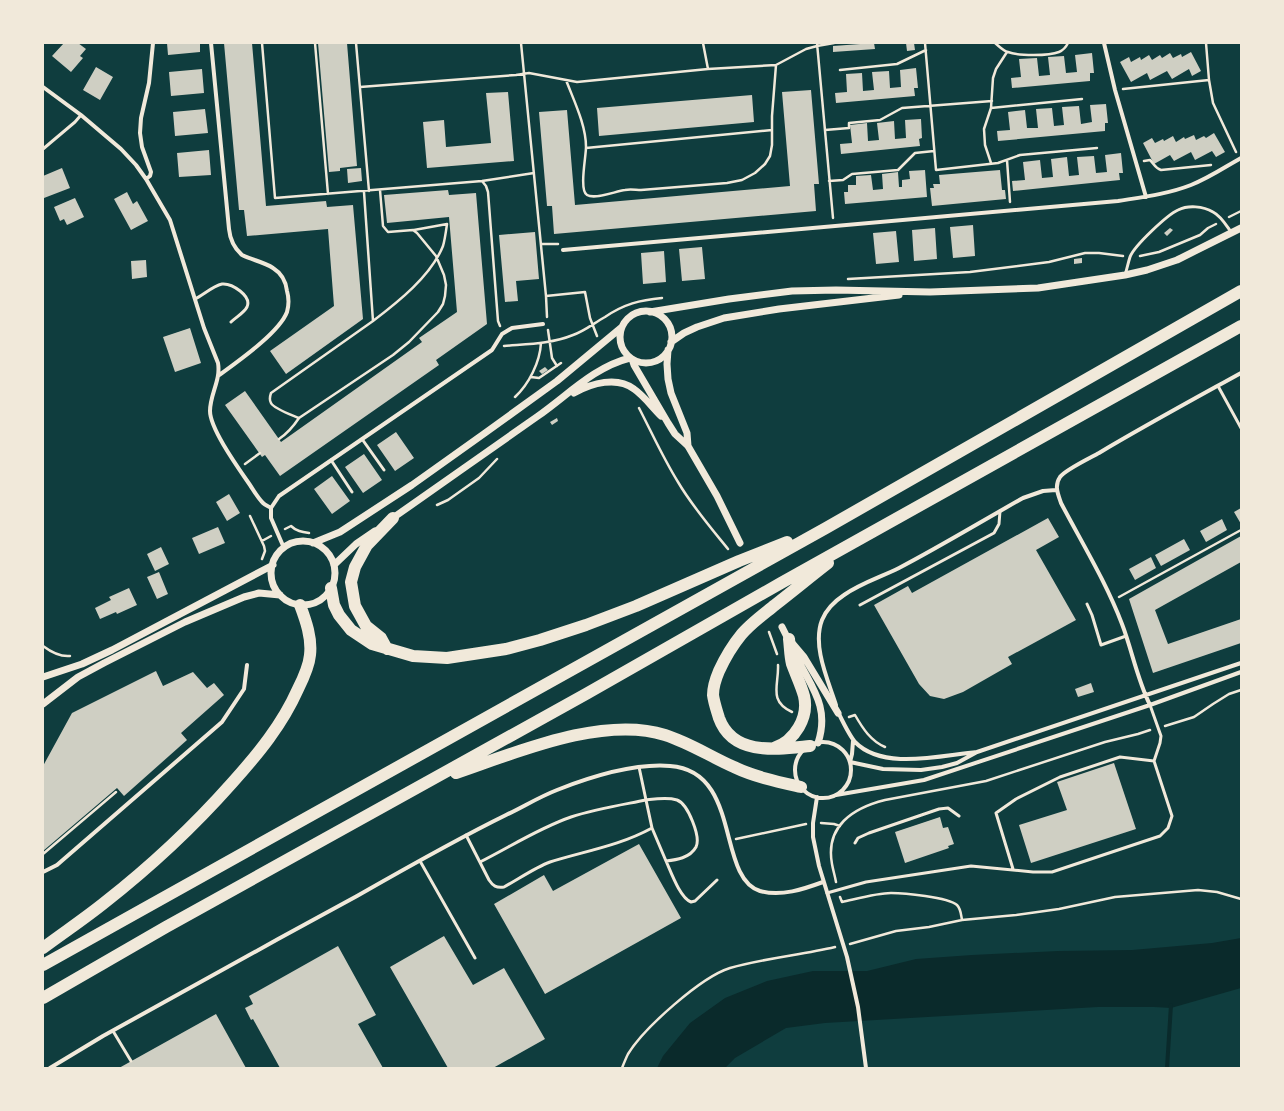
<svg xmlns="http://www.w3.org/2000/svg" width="1284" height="1111" font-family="Poppins,sans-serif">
  <rect width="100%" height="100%" fill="#0f3d3e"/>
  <path fill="#0a2a2b" d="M1241,938v50l-70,20 -17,-1h-56l-273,16 -39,5 -51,30 -10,10h-68l6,-12 27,-33 35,-25 42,-17 46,-10h54l49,-12 56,-4 86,-4 74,-1 80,-7z"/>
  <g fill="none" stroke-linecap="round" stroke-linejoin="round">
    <path stroke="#0a2a2b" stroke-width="4" d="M1167,1068l4,-63"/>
  </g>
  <path fill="#cfcfc3" d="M64,43h14l8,6 -6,7 3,2 -12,14 -19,-16z
    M167,43h33v9l-32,3z
    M224,43h28l14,163 60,-5 1,6 26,-2 10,114 -77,55 -16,-23 64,-45 -6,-77 -81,7 -3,-26h-5z
    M318,43h29l10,123 -17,2v3l-11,1z
    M874,43l1,6 -42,3v-6z
    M906,43h8l1,7 -8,1z
    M1191,52l10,19 -9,5 -3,-7 -17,10 -5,-8 -17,9 -3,-7 -16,9 -11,-20 9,-5 2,5 9,-5 1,3 8,-5 3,5 8,-5 2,3 8,-5 3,5 8,-4 1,3z
    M1092,53l2,20h-4v8l-78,7 -1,-10 10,-1 -2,-18 18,-1 2,18 11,-1 -2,-18 16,-1 2,17 11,-1 -2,-17z
    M96,67l17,10 -13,23 -17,-10z
    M916,68l2,20h-4l1,8 -79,7 -1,-10 12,-1 -1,-18 16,-1 1,18 11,-1 -2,-18 17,-1 1,17 11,-1 -1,-17z
    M202,69l2,24 -33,3 -2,-24z
    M811,90l8,94h-5l2,27 -262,23 -2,-28h-5l-8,-94 28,-2 8,95 215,-19 -8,-94z
    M508,92l6,69 -87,7 -4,-46 21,-2 2,27 45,-4 -5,-50z
    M752,95l2,27 -155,14 -2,-28z
    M1106,104l2,19h-3v8l-107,10 -1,-10 13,-1 -2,-18 17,-2 2,18h11l-2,-19 16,-1 2,18 10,-1 -2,-18 17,-1 2,18 11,-2 -2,-17z
    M205,109l3,24 -33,3 -2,-24z
    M921,119l1,19 -3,1 1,7 -79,8 -1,-10 12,-1 -2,-18 17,-2 1,18 11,-1 -2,-17 17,-2 1,18 11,-1 -1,-18z
    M1214,133l11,19 -9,5 -4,-6 -17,9 -4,-8 -17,9 -4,-6 -16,9 -11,-21 9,-5 3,5 8,-4 1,2 9,-5 3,6 8,-5 1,2 9,-4 2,5 8,-4 2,2z
    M209,150l2,25 -32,2 -2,-24z
    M1121,153l2,20h-4l1,7 -107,11 -1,-10 13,-1 -2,-18 17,-2 2,18 11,-1 -2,-18 16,-2 2,19 10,-1 -2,-18 17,-1 2,17 11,-1 -2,-17z
    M62,168l8,20 -26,10 -1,-22z
    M361,168l1,13 -14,2 -1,-14z
    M925,170l2,27 -82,7 -1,-12h4v-7h8v-9l15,-1 2,15 10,-1 -1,-15 16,-2 1,15h3v-7l8,-1 -1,-8z
    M1000,170l2,20h3l1,9 -74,7 -2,-18h4l-1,-4h7l-1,-9z
    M448,190l1,5 27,-2 11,131 -51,36 3,5 -159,111 -15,-21 -3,2 -37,-52 20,-14 36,51 141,-100 -3,-4 38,-26 -8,-95 -62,6 -3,-28z
    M127,192l6,12 4,-3 11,20 -17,9 -17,-31z
    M75,198l9,19 -17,8 -3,-6 -4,2 -6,-14z
    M973,225l2,31 -22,2 -3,-31z
    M935,228l2,31 -23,2 -2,-31z
    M1170,228l3,2 -6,6 -3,-3z
    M896,231l3,31 -23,2 -3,-31z
    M535,232l4,47 -23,2 2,20 -13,1 -6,-67z
    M702,247l3,32 -23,2 -3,-32z
    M664,251l2,31 -23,2 -2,-31z
    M1082,258v5l-8,1v-5z
    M146,260l1,17 -15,2 -1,-18z
    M190,328l11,35 -26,9 -12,-35z
    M545,367l3,3 -6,4 -3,-3z
    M557,418l1,3 -6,4 -2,-3z
    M396,432l18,26 -19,13 -18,-26z
    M364,454l18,26 -19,13 -18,-26z
    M332,476l18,25 -18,13 -18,-25z
    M229,494l11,19 -13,8 -11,-19z
    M1241,508v16l-7,-12z
    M1048,518l11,19 -23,13 40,70 -68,37 4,7 -49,28 -19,7 -14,-3 -11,-12 -45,-79 34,-19 4,7z
    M1222,519l5,11 -21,12 -6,-11z
    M218,527l7,16 -26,11 -7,-16z
    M1241,536v26l-86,48 13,34 73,-25v24l-88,30 -24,-74z
    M1184,539l6,11 -29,16 -6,-11z
    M161,547l8,17 -14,7 -8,-17z
    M1151,557l5,11 -21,12 -6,-11z
    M159,572l9,22 -11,5 -10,-22z
    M129,588l8,17 -20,9 -1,-2 -16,7 -5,-11 16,-8 -2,-3z
    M156,671l7,15 30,-14 14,16 7,-5 10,12 -43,38 6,7 -63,56 -7,-8 -74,63v-85l29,-53z
    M1091,683l3,9 -16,5 -3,-8z
    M1114,763l22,66 -105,34 -12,-38 48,-15 -10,-28z
    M940,817l3,11 5,-1 6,17 -6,2 1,2 -44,15 -10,-31z
    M639,844l42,74 -136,76 -51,-90 50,-29 9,16z
    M444,936l29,49 31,-17 41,71 -52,29h-45l-58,-101z
    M338,946l38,69 -18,9 25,44h-103l-27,-49 -2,1 -6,-12 8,-4 -4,-8z
    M216,1014l30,54h-127z"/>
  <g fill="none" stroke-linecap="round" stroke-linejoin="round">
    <path stroke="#f1e9da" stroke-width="2.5" d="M262,43l13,155 207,-17 52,-8
      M315,43l13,151
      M356,43l13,148
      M521,43l25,253 1,21
      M703,43l5,26
      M817,43l16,175
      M925,43l11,127 62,-7 22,-8 77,-7
      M995,43c4,3 8,8 13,9 10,4 41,4 51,0 5,-2 7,-5 9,-9
      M1206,43l3,37 4,23 23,49
      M840,70l57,-6 29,-14
      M566,80c8,21 20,45 20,67 0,10 -7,43 1,48 8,5 29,-4 38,-5 5,-1 11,0 16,0l86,-7 15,-3 13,-7 10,-9 5,-8 2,-11v-29l4,-51
      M360,87l156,-12 13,-2 48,9 131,-13 68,-4 30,-16 11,-3 17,-3
      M1123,89l86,-9
      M991,108l91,-9
      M825,130l24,-2v-5l31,-3 22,-12 90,-7
      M586,148l186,-18
      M1007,160l3,42
      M1144,161l6,-1c4,4 5,8 11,10l50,-5
      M991,163l-6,-18 -1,-16 7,-21 2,-30 3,-9 11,-17
      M482,181l4,5 2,6 10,129 2,5
      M829,181l14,-1 9,-6 46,-4 17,-17 19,-2
      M1229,217l12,-6
      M541,244h17
      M1140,256l19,-4 41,-17 8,-7 8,-4
      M848,279l122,-7 79,-10 36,-9h14l24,3
      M546,296l39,-4 5,26 7,18
      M373,321c25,-19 58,-45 70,-75 2,-7 3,-15 4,-22l-33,6
      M548,330l4,28 5,8
      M504,346c23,-2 47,-2 69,-11 12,-4 21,-12 32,-18 19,-13 35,-17 57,-19
      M531,377l8,1 22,-15
      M515,397c14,-13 25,-35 26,-54
      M639,408c13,25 24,50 39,74 14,24 33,46 50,67
      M299,418c-7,-3 -25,-9 -28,-15 -2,-3 -1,-7 0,-10l102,-72 -9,-129
      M279,439c9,-6 14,-12 20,-21l94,-63 16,-13 29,-30 5,-8 2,-8 1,-11 -2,-10 -8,-19 -19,-23 -4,-3 -25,2 -5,-6 -3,-36
      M245,464l15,-11
      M437,505l11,-5 31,-22 18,-19
      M250,516l14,30 1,5 -3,8
      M285,529l6,-3c5,5 11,6 18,7
      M262,541l9,-5
      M1119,597l122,-67
      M769,632l8,22
      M43,646c8,6 17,11 27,10
      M778,665c1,20 -10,36 14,47
      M849,717l6,-2c8,14 16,26 30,32
      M1165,726l29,-9 19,-13 16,-10 12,-4
      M821,823l13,1 6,2
      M736,839l70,-15
      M43,854l73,-62
      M836,882c-1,-6 -3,-12 -4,-18 -7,-38 21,-56 53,-64l101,-19 119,-39 33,-8 12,-4
      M840,897l2,5c14,-3 35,-9 49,-9 12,0 57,4 66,12 4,4 4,10 5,15
      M850,944l46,-13 33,-4 33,-7 54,-5 43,-6 56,-12 83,-7 19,2 24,7
      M622,1068c2,-5 4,-10 6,-14 16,-26 73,-77 102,-86 35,-10 71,-13 105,-21"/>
    <path stroke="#f1e9da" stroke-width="3" d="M43,149l32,-27 6,-7
      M1125,275c2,-6 3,-12 5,-18 4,-11 37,-42 48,-47 10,-5 25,-4 35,2 8,4 13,13 18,20
      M195,299c8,-4 18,-13 27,-15 10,-1 30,12 25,23 -3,6 -11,10 -16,15
      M1218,386l23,42
      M362,439l22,31
      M331,460l21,32
      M1087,604l5,11 9,30 25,-9
      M860,605l134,-72 5,-9 1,-13
      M466,835l23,45c4,6 7,8 15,7 13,-7 32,-20 46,-25 35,-11 69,-16 102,-34l14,33c10,-1 24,-3 30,-14 5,-10 -8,-43 -19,-47 -10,-3 -22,-1 -31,0l-7,-33
      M855,843l3,-5 11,-5 70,-24 9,-1 11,8
      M420,861l55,97
      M666,861c5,11 14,37 25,41l4,-1 22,-21
      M480,862c30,-15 59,-34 91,-45 24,-8 50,-12 75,-17l6,28
      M1013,869l-17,-56 20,-14 44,-22 60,-20 34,4
      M827,893l39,-11 105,-16 62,6h19l108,-36 8,-8 4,-12 -18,-55 6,-18 1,-7 -11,-31
      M113,1031l18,30"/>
    <path stroke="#f1e9da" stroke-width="4" d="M211,43l18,186c1,10 5,19 13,26 10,5 22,7 31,13 8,5 13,14 14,23 2,7 2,14 0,21 -8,21 -50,50 -69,64
      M1104,43l11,47 31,107
      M43,87l38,28 40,34 15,16 10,14 24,41 34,108 14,35c3,17 -8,31 -8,48 0,18 29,58 40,74 4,6 8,13 13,18 2,2 5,3 8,5v10l13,30
      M146,179l4,-3 1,-4 -9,-25 -2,-14 1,-15 8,-35 4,-40
      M563,250l555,-49c25,-4 50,-7 73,-16 18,-7 34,-18 50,-27
      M271,508l8,-12 213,-146 10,-16 10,-6 31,-4
      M836,705c-8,-25 -24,-59 -14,-85 4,-10 13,-19 22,-25 17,-12 37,-18 55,-27 42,-22 83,-47 124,-70l20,-7 13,-1
      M1150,705c-13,-26 -18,-55 -28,-81 -16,-42 -40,-81 -61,-121 -3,-9 -7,-17 -1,-26 5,-7 30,-19 39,-24 47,-28 95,-54 142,-80
      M838,712c4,8 11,23 17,30 28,29 87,13 122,10
      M853,741l-1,13 -2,8 33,7 38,1 21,-3 15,-4 20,-11 264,-89
      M795 770a28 28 0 1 1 56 0a28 28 0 1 1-56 0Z
      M836,795l88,-15 226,-75 91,-33
      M817,797l-4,26v14l6,29 28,91 11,50 8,61
      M43,872l14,-7 165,-143 22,-33 3,-24
      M50,1068l53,-32c85,-47 169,-94 254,-140 49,-28 98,-56 149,-81 17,-8 33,-18 51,-25 33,-13 76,-27 113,-24 72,5 46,111 90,125 21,6 44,-2 63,-9"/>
    <path stroke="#f1e9da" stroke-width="7" d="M620 337a26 26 0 1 1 52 0a26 26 0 1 1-52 0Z
      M650,312l79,-13 63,-8 44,-1 94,2 108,-4 87,-13 22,-5 30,-10 64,-32
      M671,342l13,-9 13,-6 27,-9 55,-9 120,-14
      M668,350l-1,14 1,15 3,14 16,40 1,13
      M632,359l2,6 34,58 7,11 13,12 29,50 23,47
      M574,393c18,-10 43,-17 60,-4 10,7 18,18 27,27
      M390,520c49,-35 99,-69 148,-104 30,-21 56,-49 92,-58
      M271 573a32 32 0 1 1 64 0a32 32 0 1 1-64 0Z
      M313,543l27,-11 72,-47 73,-52 72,-52 65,-54
      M334,565l22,-21 19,-13
      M782,627l7,14
      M793,644l11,13 34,56
      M794,651c14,33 37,53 24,92
      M43,677l39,-13 30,-14 161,-85
      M43,704l35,-27 26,-14 81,-41 59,-25 15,-4 21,2"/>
    <path stroke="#f1e9da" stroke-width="12" d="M331,588l3,17 5,10 12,15 21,14 41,12 34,2 59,-9 34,-9 46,-15 50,-19 103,-45 48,-19
      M387,649l-6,-11 -15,-12 -11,-20 -4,-24 4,-15 12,-22 26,-27
      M810,746c-31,3 -77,11 -91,-28 -2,-7 -5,-15 -6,-23 0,-8 3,-17 6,-24 6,-13 13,-25 22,-36 9,-11 23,-21 34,-30 18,-14 35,-28 53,-42
      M774,748c21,-7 35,-31 30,-52 -3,-11 -8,-21 -12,-32 -2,-8 -2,-17 -3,-25
      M456,773c59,-20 147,-58 209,-38 25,8 46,22 69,32 21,10 45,15 67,20
      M43,948c20,-15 41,-29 61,-45 46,-36 89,-76 128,-120 26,-29 50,-58 66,-94 5,-10 11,-23 12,-34 2,-17 -4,-34 -10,-50
      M43,965l783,-437 415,-237
      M43,998l123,-71 420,-233 195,-111 460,-257"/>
  </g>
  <rect width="1284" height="1111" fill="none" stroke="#f1e9da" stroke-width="88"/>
</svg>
